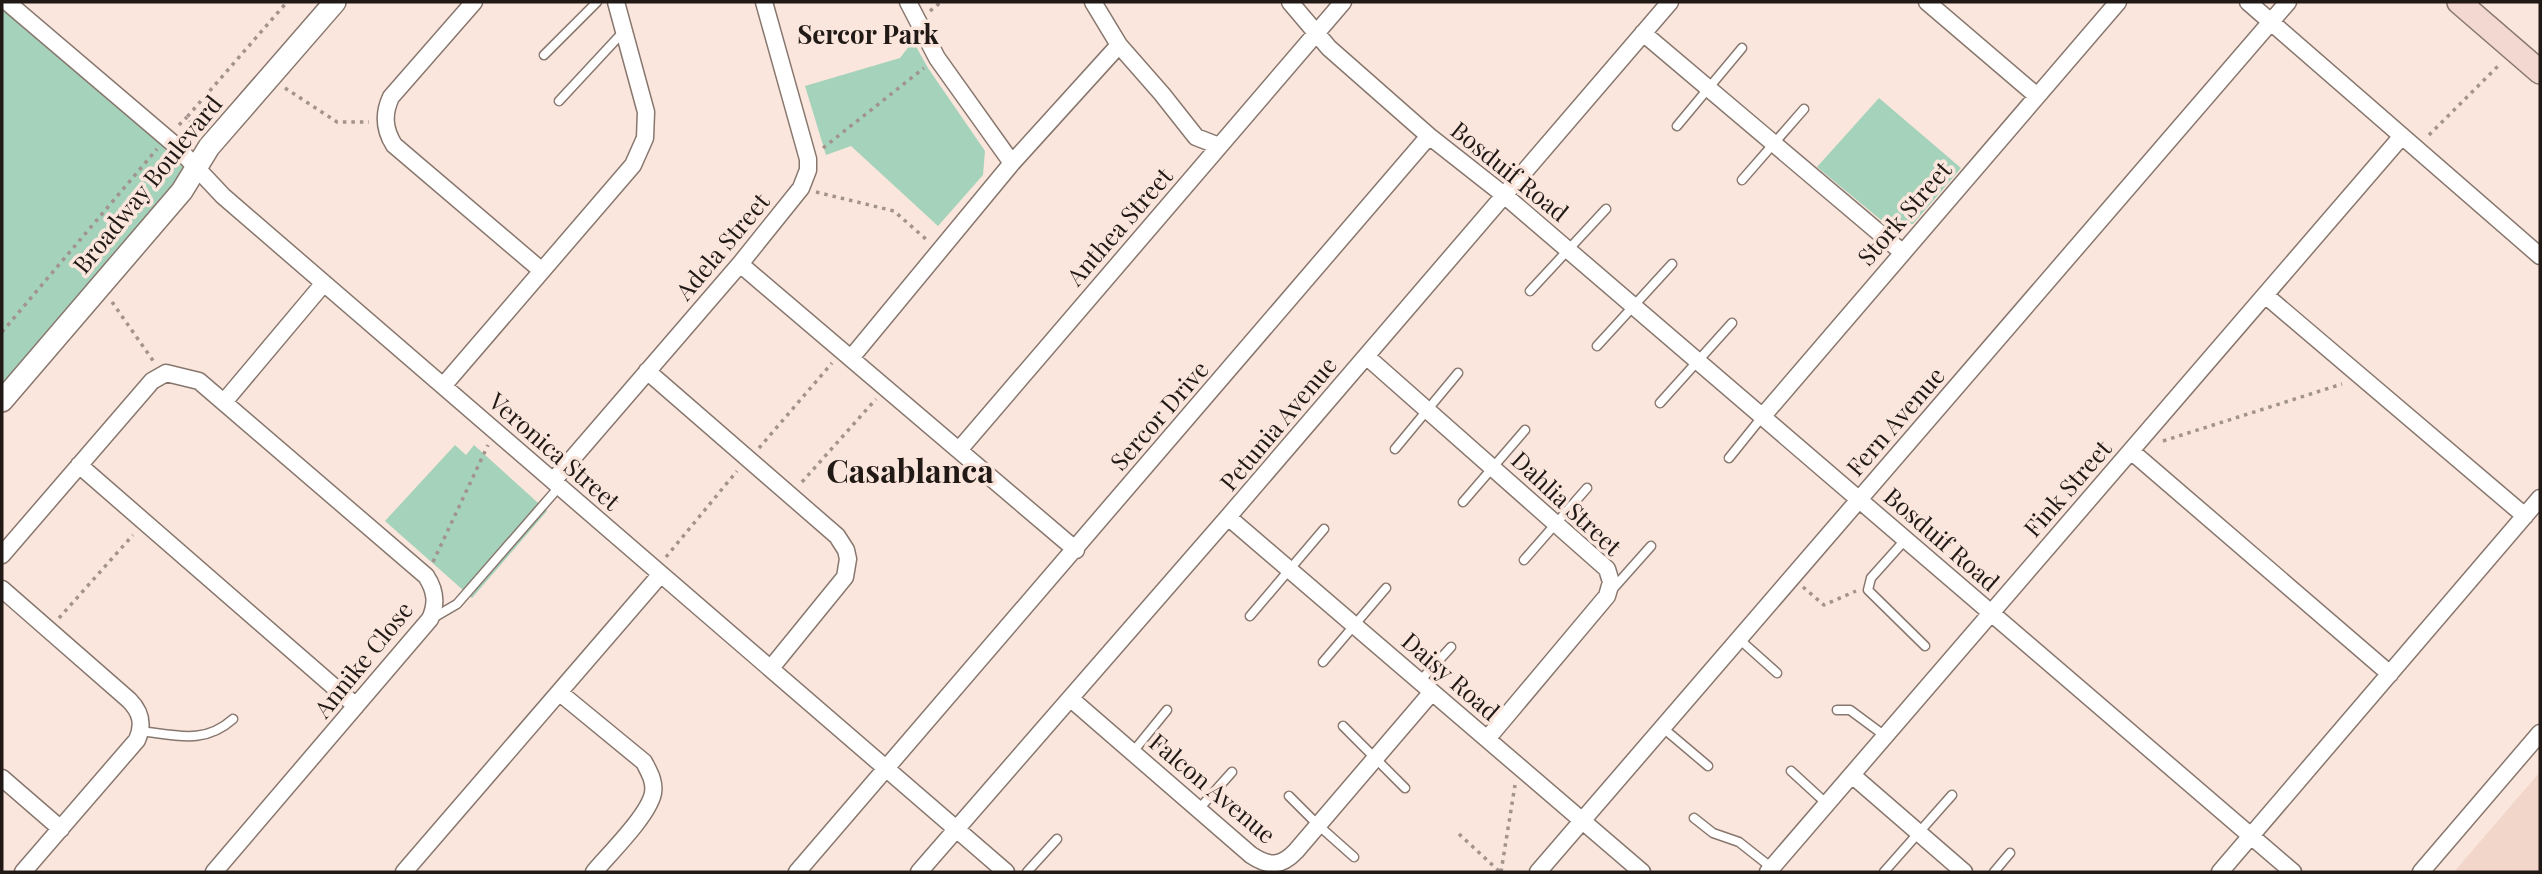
<svg xmlns="http://www.w3.org/2000/svg" width="2542" height="874" font-family="'Playfair Display',serif">
  <rect width="100%" height="100%" fill="#fae6dc"/>
  <path fill="#f1d6c9" d="M2540,772v100h-86z"/>
  <path fill="#a4d2ba" d="M2,2l194,165 -194,233z
    M913,41l15,27 57,83 -2,24 -45,51 -87,-80 -25,9 -21,-69 95,-28z
    M1879,98l82,70 -48,56 -26,1 -70,-58z
    M455,445l11,10 8,-10 73,66 -75,87 -87,-77z"/>
  <g fill="none" stroke-linecap="round" stroke-linejoin="round">
    <g stroke="#88776e" stroke-width="11">
      <path id="service" d="M544,55l53,-53
        M559,101l65,-70
        M1677,126l65,-78
        M1742,180l62,-71
        M1530,291l76,-82
        M1597,346l75,-82
        M1660,403l72,-80
        M1395,449l63,-76
        M1729,458l33,-41
        M1463,502l62,-72
        M1905,540l-34,38 -3,12 57,56
        M1524,560l63,-72
        M1611,591l40,-45
        M1250,616l74,-87
        M433,618l24,-14 102,-117
        M1739,639l38,34
        M1323,662l63,-74
        M1420,681l31,-34
        M1837,710h13l35,26
        M1343,726l62,62
        M1663,728l45,38
        M140,731c36,4 64,14 93,-12
        M1132,753l35,-43
        M1791,771l36,33
        M1289,796l29,29 36,32
        M1198,810l34,-38
        M1694,818l19,15 26,9 33,26
        M1027,872l30,-33
        M1884,872l68,-77
        M1994,872l16,-19"/>
    </g>
    <g stroke="#88776e" stroke-width="19">
      <path id="minor" d="M7,2l168,143 48,51 783,676
        M474,2l-83,95c-8,17 -7,32 3,48l148,126
        M908,2l29,56 75,105
        M1093,2l26,43 43,49 34,43 23,9
        M1290,2l39,46 100,88 75,59 789,677
        M1927,2l110,94
        M2248,2l292,254
        M1643,33l259,219
        M740,264l336,286
        M2265,295l260,221
        M1366,356l241,213 4,13 -4,14 -120,143
        M851,358l161,-195 107,-118
        M647,371l190,165 9,14 2,9 -3,18 -74,91
        M443,386l190,-221 12,-27 1,-26 -30,-110
        M224,402l100,-119
        M1762,417l356,-415
        M959,450l384,-448
        M2131,451l259,223
        M79,465l277,241
        M553,481l187,-217 61,-76 7,-18v-11l-44,-157
        M1228,517l414,355
        M2,555l150,-174 14,-8 33,8 227,195c10,15 11,28 4,43l-216,253
        M2,589l127,111c12,12 15,24 8,40l-114,132
        M560,693l84,69c5,10 11,19 9,31 -4,22 -44,61 -59,79
        M1071,699l180,156c18,12 30,12 45,-4l136,-159
        M1852,775l112,97
        M2,778l59,51
        M404,872l257,-298
        M797,872l632,-736
        M919,872l309,-355 442,-515
        M1538,872l750,-870
        M1768,872l634,-736
        M2220,872l320,-374
        M2421,872l119,-139"/>
    </g>
    <g stroke="#88776e" stroke-width="24">
      <path id="tertiary" d="M2,401l180,-210 27,-44 126,-145"/>
    </g>
    <g stroke="#88776e" stroke-width="26">
      <path id="secondary" d="M2459,2l81,70"/>
    </g>
    <path stroke="#a2938c" stroke-width="3.5" stroke-dasharray="3.5 5" stroke-linecap="butt" d="M930,11l11,-9
      M285,88l52,34h32
      M179,125l8,-8
      M197,130l-10,-13 100,-115
      M2429,135l71,-71
      M823,148l101,-80
      M816,192l78,19 34,30
      M112,302l42,60
      M2,332l155,-183
      M2163,441l179,-57
      M759,448l73,-85
      M802,482l74,-83
      M666,557l71,-86
      M433,562l55,-117
      M1803,587l21,18 32,-14
      M59,618l74,-83
      M1459,834l41,38
      M1501,872l14,-87"/>
    <use href="#service" stroke="#fff" stroke-width="8"/>
    <use href="#minor" stroke="#fff" stroke-width="16"/>
    <use href="#tertiary" stroke="#fff" stroke-width="21"/>
    <use href="#secondary" stroke="#f2d8d0" stroke-width="23"/>
  </g>
  <g text-anchor="middle" stroke-width="7" stroke-linejoin="round" paint-order="stroke">
    <g font-size="24" fill="#201916" stroke="#fae6dc">
      <text transform="translate(1509 172) rotate(39)" y="8">Bosduif Road</text>
      <text transform="translate(148 185) rotate(-51)" y="8">Broadway Boulevard</text>
      <text transform="translate(1905 214) rotate(-49)" y="8">Stork Street</text>
      <text transform="translate(1120 227) rotate(-49)" y="8">Anthea Street</text>
      <text transform="translate(723 247) rotate(-50)" y="8">Adela Street</text>
      <text transform="translate(1160 416) rotate(-49)" y="8">Sercor Drive</text>
      <text transform="translate(1896 422) rotate(-49)" y="8">Fern Avenue</text>
      <text transform="translate(1279 424) rotate(-50)" y="8">Petunia Avenue</text>
      <text transform="translate(554 452) rotate(41)" y="8">Veronica Street</text>
      <text transform="translate(2068 489) rotate(-49)" y="8">Fink Street</text>
      <text transform="translate(1566 504) rotate(43)" y="8">Dahlia Street</text>
      <text transform="translate(1941 540) rotate(41)" y="8">Bosduif Road</text>
      <text transform="translate(364 660) rotate(-51)" y="8">Annike Close</text>
      <text transform="translate(1450 677) rotate(41)" y="8">Daisy Road</text>
      <text transform="translate(1212 789) rotate(40)" y="8">Falcon Avenue</text>
    </g>
    <g font-size="26" font-weight="bold" fill="#201916" stroke="#fae6dc">
      <text x="868" y="44">Sercor Park</text>
    </g>
    <g font-size="32" font-weight="bold" fill="#201916" stroke="#fae6dc">
      <text x="910" y="483">Casablanca</text>
    </g>
  </g>
  <rect width="2542" height="874" fill="none" stroke="#201916" stroke-width="7"/>
</svg>
